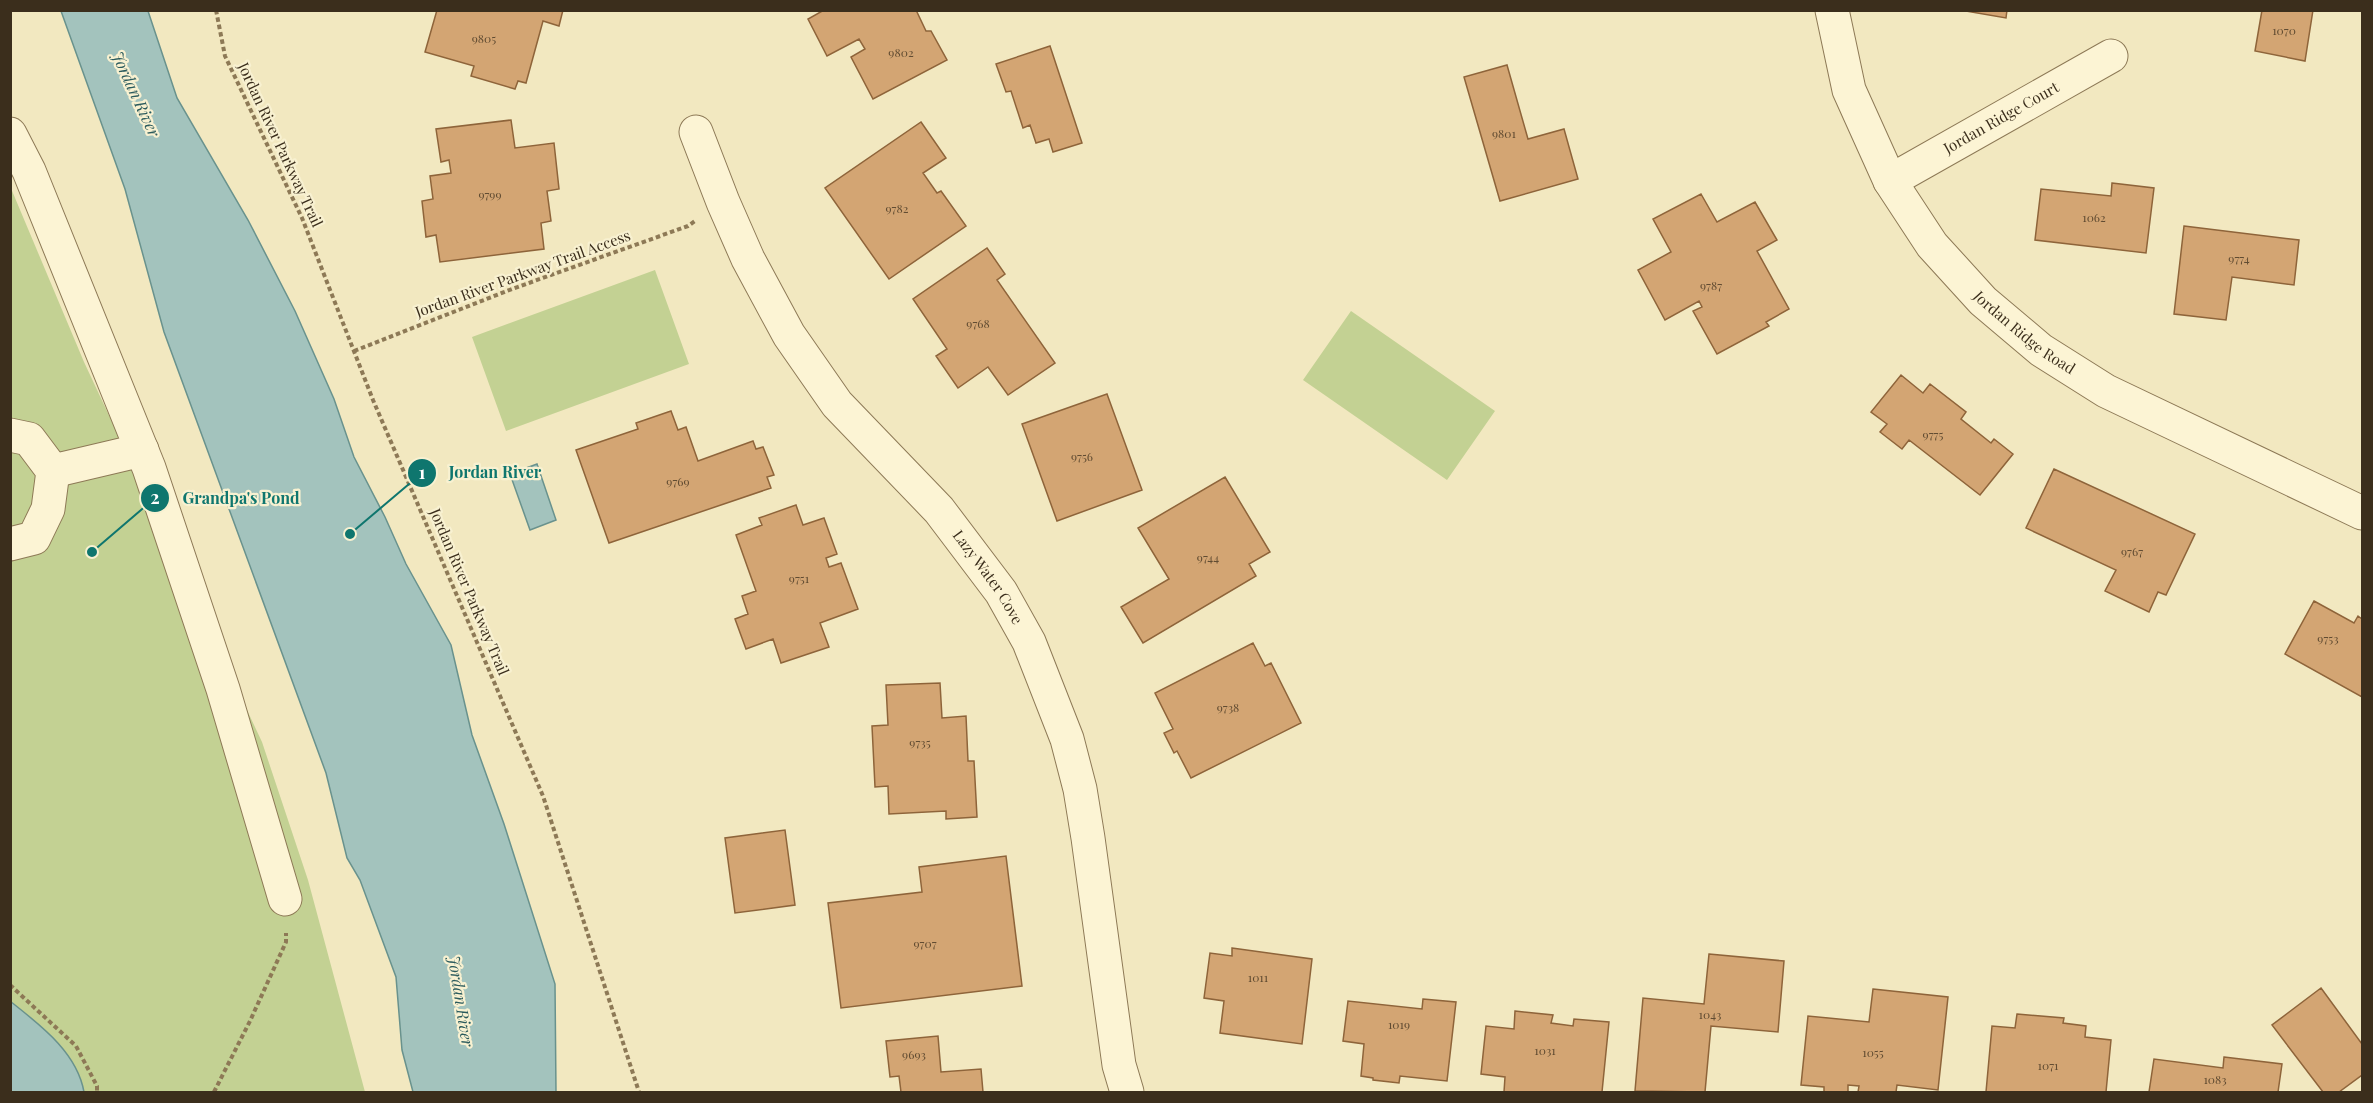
<svg xmlns="http://www.w3.org/2000/svg" width="2373" height="1103" font-family="'Playfair Display',serif">
  <rect width="100%" height="100%" fill="#f2e8c0"/>
  <path fill="#c3d193" d="M10,186l74,176 178,380 46,138 57,212h-354z
    M655,270l34,94 -183,67 -34,-94z
    M1351,311l144,100 -48,69 -144,-100z"/>
  <path fill="#a3c3bd" stroke="#69928d" stroke-width="1.5" d="M61,11h87l29,87 71,122 47,91 39,88 20,58 31,60 21,47 45,81 21,90 32,89 51,160 1,108h-143l-11,-42 -6,-73 -36,-97 -13,-22 -21,-85 -162,-441 -39,-143z
    M537,464l19,56 -26,10 -20,-56z
    M10,1001c30,24 67,51 74,91h-73z"/>
  <path fill="#d3a573" stroke="#8e643a" stroke-width="1.5" d="M437,10h126l-4,16 -16,-5 -17,62 -8,-2 -3,8 -44,-13 3,-10 -49,-14z
    M824,10h92l10,21h5l16,29 -74,39 -22,-42 14,-8 -6,-10 -32,17 -19,-37z
    M1960,10h47l-1,8z
    M2262,10h51l-8,51 -50,-10z
    M1050,46l32,97 -29,9 -4,-13 -13,4 -6,-18 -7,3 -12,-37 -5,1 -10,-28z
    M1507,65l21,74 36,-10 14,50 -78,22 -36,-124z
    M511,120l4,28 39,-5 5,46 -12,2 4,30 -10,2 3,26 -104,13 -4,-27 -10,2 -4,-36 11,-2 -3,-23 21,-3 -2,-13 -8,2 -5,-33z
    M921,122l25,36 -23,15 14,20 4,-2 25,35 -77,53 -64,-91z
    M2112,183l42,5 -8,65 -111,-13 6,-51 70,7z
    M1701,194l16,28 38,-20 22,38 -20,11 32,58 -23,13 3,4 -52,28 -24,-43 9,-4 -3,-6 -34,19 -27,-50 33,-18 -18,-33z
    M2184,226l115,14 -5,45 -62,-8 -6,43 -52,-6z
    M987,248l18,26 -8,6 58,83 -47,32 -20,-28 -30,21 -22,-32 11,-7 -34,-50z
    M1901,375l22,18 7,-9 36,28 -5,7 30,24 3,-4 19,15 -33,41 -71,-55 -7,9 -22,-17 7,-8 -16,-12z
    M1107,394l35,96 -85,31 -35,-97z
    M671,411l7,19 8,-3 12,34 55,-20 3,8 7,-2 11,28 -7,2 4,11 -162,55 -33,-93 62,-21 -2,-6z
    M2054,469l141,65 -29,61 -8,-3 -9,20 -44,-21 11,-21 -90,-42z
    M1225,477l45,75 -21,12 7,12 -113,67 -22,-36 48,-28 -31,-51z
    M796,505l7,20 21,-7 13,36 -11,4 3,9 12,-4 17,46 -38,14 9,24 -48,16 -8,-24 -27,10 -11,-30 13,-5 -6,-18 14,-5 -20,-56 26,-10 -3,-7z
    M2314,601l40,22 4,-7 4,3v78l-77,-43z
    M1253,643l12,23 6,-3 30,60 -110,55 -14,-27 -3,2 -10,-20 9,-4 -18,-36z
    M940,683l2,35 24,-2 2,45h6l3,56 -31,2v-8l-57,3 -1,-28 -13,1 -3,-61 16,-1 -2,-40z
    M785,830l10,75 -60,8 -10,-75z
    M1006,856l16,130 -181,22 -13,-105 94,-11 -3,-25z
    M1232,948l80,11 -10,85 -82,-11 4,-32 -20,-3 6,-45 22,3z
    M1709,954l75,7 -6,71 -67,-6 -6,66 -70,-1 8,-93 61,6z
    M2321,988l41,56v31l-23,17h-16l-51,-67z
    M1873,989l75,8 -10,93 -41,-5 -1,7h-38l1,-6 -11,-1v7h-24v-5l-23,-2 7,-69 61,6z
    M1423,999l33,3 -9,79 -47,-5 -1,7 -26,-3v-2l-12,-2 3,-32 -21,-3 5,-40 74,8z
    M1515,1011l38,4 -2,8 22,3 1,-7 35,3 -7,70h-98l1,-15 -24,-3 5,-48 28,3z
    M2017,1014l47,4 -1,5 23,3 -1,11 26,3 -5,52h-120l6,-66 23,2z
    M938,1036l3,36 40,-3 2,23h-82l-2,-16 -9,1 -4,-36z
    M2224,1057l58,7 -4,28h-129l5,-33 69,9z"/>
  <g fill="none" stroke-linecap="round" stroke-linejoin="round">
    <g stroke="#8d7956" stroke-width="35">
      <g id="minor">
        <path id="s1" d="M1832,10l17,80 41,91 42,64 51,56 58,49 65,41 256,122"/>
        <path id="s2" d="M696,132l27,70 25,57 41,76 48,69 102,106 62,82 28,50 38,97 13,50 8,49 31,227 8,27"/>
        <path d="M10,134l19,37 120,297 74,221 62,210"/>
        <path id="s3" d="M1890,181l221,-125"/>
        <path d="M10,435l19,4 24,32 -5,38 -14,29 -24,6"/>
        <path d="M53,471l89,-21"/>
      </g>
    </g>
    <path stroke="#8d7956" stroke-width="4" stroke-dasharray="4.5 3" stroke-linecap="butt" d="M216,10l9,46 77,162 71,182 170,396 96,296
      M354,351l158,-62 176,-63 7,-5
      M10,985l66,61 21,40v6
      M214,1092l36,-71 36,-79v-9"/>
    <use href="#minor" stroke="#fcf4d4" stroke-width="33"/>
  </g>
  <g text-anchor="middle" stroke-width="4.5" stroke-linejoin="round" paint-order="stroke">
    <g font-size="12" fill="#614c32">
      <text x="2284" y="35">1070</text>
      <text x="484" y="43">9805</text>
      <text x="901" y="57">9802</text>
      <text x="1504" y="138">9801</text>
      <text x="490" y="199">9799</text>
      <text x="897" y="213">9782</text>
      <text x="2094" y="222">1062</text>
      <text x="2239" y="263">9774</text>
      <text x="1711" y="290">9787</text>
      <text x="978" y="328">9768</text>
      <text x="1933" y="439">9775</text>
      <text x="1082" y="461">9756</text>
      <text x="678" y="486">9769</text>
      <text x="2132" y="556">9767</text>
      <text x="1208" y="562">9744</text>
      <text x="799" y="583">9751</text>
      <text x="2328" y="643">9753</text>
      <text x="1228" y="712">9738</text>
      <text x="920" y="747">9735</text>
      <text x="925" y="948">9707</text>
      <text x="1258" y="982">1011</text>
      <text x="1710" y="1019">1043</text>
      <text x="1399" y="1029">1019</text>
      <text x="1545" y="1055">1031</text>
      <text x="1873" y="1057">1055</text>
      <text x="914" y="1059">9693</text>
      <text x="2048" y="1070">1071</text>
      <text x="2215" y="1084">1083</text>
    </g>
    <g font-size="15" fill="#3b2e1c" stroke="#f8f1d1">
      <text dy="5" stroke="none"><textPath href="#s3" startOffset="128">Jordan Ridge Court</textPath></text>
      <text transform="translate(280 145) rotate(65)" y="5">Jordan River Parkway Trail</text>
      <text transform="translate(523 274) rotate(-20)" y="5">Jordan River Parkway Trail Access</text>
      <text dy="5" stroke="none"><textPath href="#s1" startOffset="386">Jordan Ridge Road</textPath></text>
      <text dy="5" stroke="none"><textPath href="#s2" startOffset="538">Lazy Water Cove</textPath></text>
      <text transform="translate(469 592) rotate(67)" y="5">Jordan River Parkway Trail</text>
    </g>
    <g font-size="16" font-style="italic" fill="#2a5a5c" stroke="#f8f1d1">
      <text transform="translate(136 94) rotate(65)" y="6">Jordan River</text>
      <text transform="translate(461 1001) rotate(81)" y="6">Jordan River</text>
    </g>
  </g>
  <path fill="none" stroke="#0f766e" stroke-width="2" d="M350 534L422 473M92 552L155 498"/>
  <g fill="#0f766e" stroke="#f8f1d1" stroke-width="2">
    <circle cx="350" cy="534" r="6"/>
    <circle cx="92" cy="552" r="6"/>
    <circle cx="422" cy="473" r="15"/>
    <circle cx="155" cy="498" r="15"/>
  </g>
  <g font-size="18" text-anchor="middle" font-weight="bold" fill="#fff">
    <text x="422" y="479">1</text>
    <text x="155" y="504">2</text>
  </g>
  <g font-size="16" text-anchor="middle" font-weight="bold" fill="#0f766e" stroke="#f8f1d1" stroke-width="4.5" stroke-linejoin="round" paint-order="stroke">
    <text x="495" y="478">Jordan River</text>
    <text x="241" y="504">Grandpa's Pond</text>
  </g>
  <rect width="2373" height="1103" fill="none" stroke="#3b2e1c" stroke-width="24"/>
</svg>
